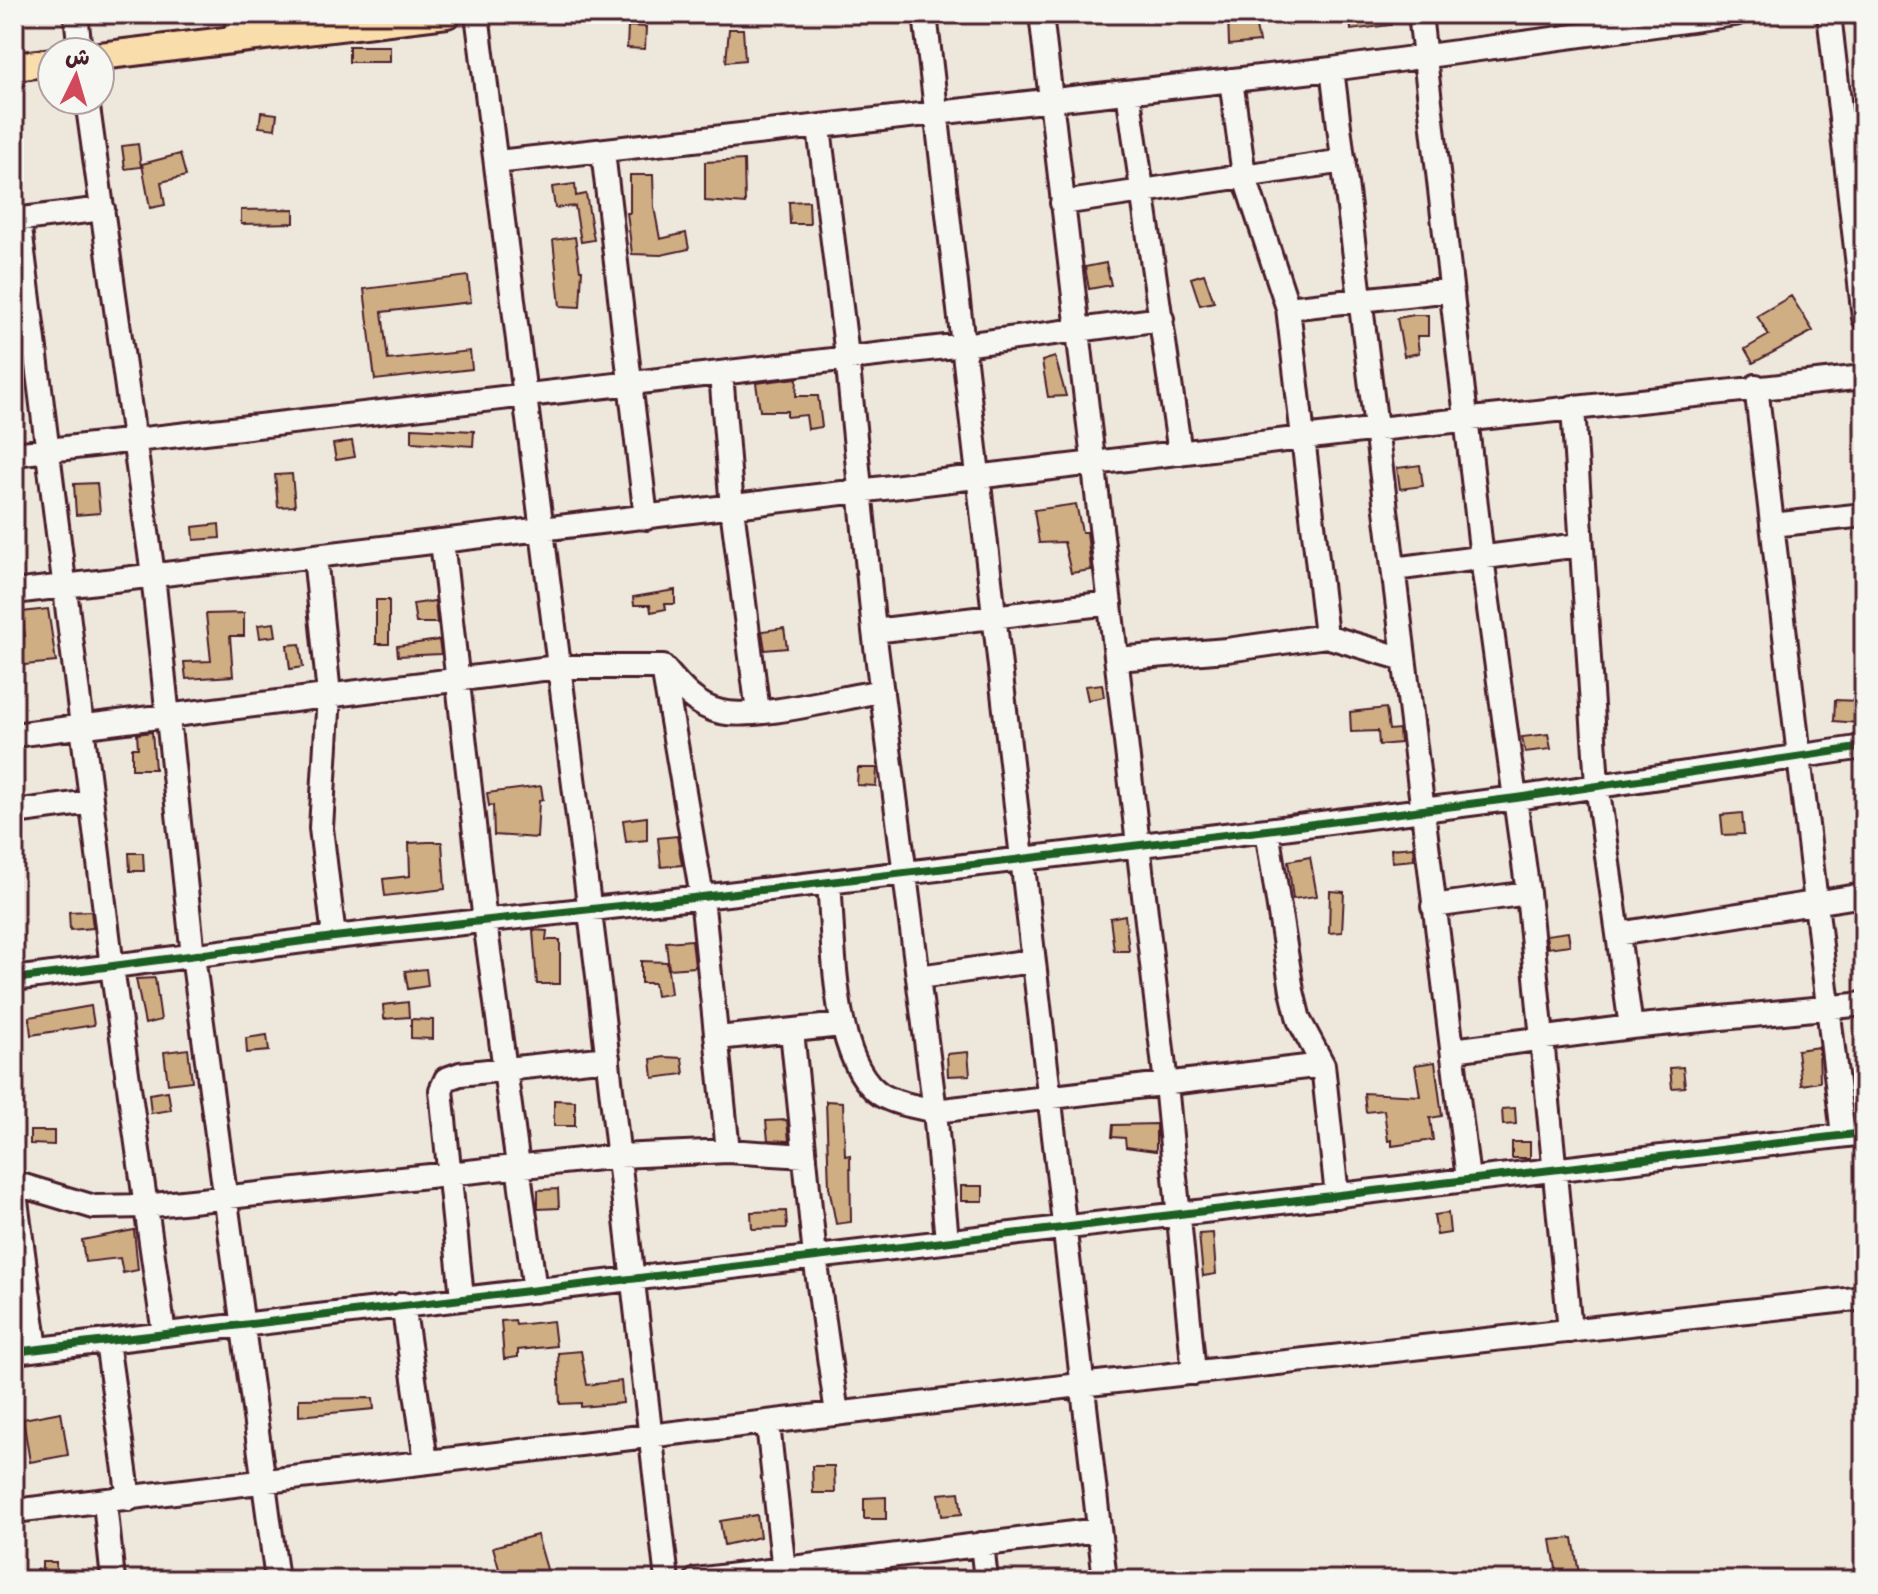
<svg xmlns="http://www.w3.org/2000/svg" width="1878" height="1594" font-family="'Comic Neue','Playpen Sans Arabic',sans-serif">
  <rect width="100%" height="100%" fill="#eee8dc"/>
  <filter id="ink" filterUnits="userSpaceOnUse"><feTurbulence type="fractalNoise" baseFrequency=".0125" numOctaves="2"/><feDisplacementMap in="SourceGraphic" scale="16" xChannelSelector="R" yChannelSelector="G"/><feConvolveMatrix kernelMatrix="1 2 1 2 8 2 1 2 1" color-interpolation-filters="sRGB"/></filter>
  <g filter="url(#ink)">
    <path fill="#d0ae83" stroke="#4a1f2b" stroke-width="2" d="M1228,14h13l1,11 13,-3 4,20 -30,3z
      M1390,14l1,11 -40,5 -1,-14z
      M628,26l18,1 -1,22 -18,-1z
      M729,29h14l2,31 -19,2z
      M349,46h41v16h-41z
      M261,112l16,2 -2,15 -16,-2z
      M138,144l3,23 -16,2 -3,-23z
      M180,154l6,22 -25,6 4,23 -15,3 -8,-44z
      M744,160l1,44 -40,-3v-39z
      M630,175h23l1,32 6,32 26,-6 3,16 -28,6 -29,-1 -5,-41h3z
      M575,184l1,12 10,-2 8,46 -13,2 -6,-36 -20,2 -3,-21z
      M809,201l1,23h-20l-1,-22z
      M294,209v14l-53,1v-14z
      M575,237l5,33h2l-2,37 -20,-1 -7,-66z
      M1106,263l5,22 -22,4 -4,-22z
      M1204,274l10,28 -14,3 -9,-27z
      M468,276l3,26 -89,10 6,48 82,-9 2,18 -97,11 -11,-91z
      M1791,296l22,35 -60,32 -8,-14 24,-14 -12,-19z
      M1414,315h14v21h-11l2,17 -15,3 -7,-38z
      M1055,357l11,39 -18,1 -6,-36z
      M797,378l-1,18h22l4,31 -14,2 -2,-14 -19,2v-6h-27l-4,-28z
      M412,428l62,3 -1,15 -61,-4z
      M352,441l3,16 -19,3 -3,-16z
      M1420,465l3,21 -23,3 -3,-21z
      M292,474l3,32 -17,1 -3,-32z
      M97,483l3,30 -24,2 -2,-31z
      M1076,504l6,28h5l4,38 -20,3 -7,-31 -25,1 -5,-33z
      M219,524l1,14 -26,2 -1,-13z
      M675,590v14h-10l1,5 -15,3 -1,-7h-16l-1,-8z
      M376,600h13v44h-13z
      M435,601l2,22h-21l-3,-19z
      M48,609l8,53 -42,4v-29l11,-1 -3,-24z
      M244,613v23h-14l3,40 -47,3 -2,-17 27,-1 -5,-47z
      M274,623l2,13 -16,2 -2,-13z
      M784,628l3,20 -22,2 -3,-19z
      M439,640l2,14 -43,2 -1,-10z
      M300,644l3,23 -13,2 -3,-24z
      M1102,684l2,13 -16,3 -3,-14z
      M1835,700l24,1 -1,22 -24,-2z
      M1386,708l3,22 10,-1 1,14 -21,2 -1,-14 -27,1 -1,-20z
      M152,732l3,37h-23v-21h6l-1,-14z
      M1548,734l3,15 -26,3 -3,-15z
      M858,768h19l-1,18 -19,-1z
      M541,786l2,13 -4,1 -2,38 -43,-3 -1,-30 -4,1 -2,-13z
      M1742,813l2,21 -21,1 -2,-20z
      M647,817v23l-21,2 -3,-22z
      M677,836l5,29 -21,2 -3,-29z
      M428,842h14l3,47 -60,7 -2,-17 27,-3 -1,-33z
      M1413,847l1,13 -22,2 -1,-13z
      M129,853h14l1,18h-14z
      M1310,857l7,39 -24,3 -5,-38z
      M1330,891l14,1 -2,40 -13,1z
      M91,911l2,17 -23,2 -1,-18z
      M1125,915l4,36h-15l-4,-33z
      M533,930l14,1 -1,9h14v44h-23z
      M1568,932l2,13 -22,3 -2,-13z
      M692,940l3,27 -26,2 -3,-27z
      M641,961l26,1 4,32 -15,2 -2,-13h-13z
      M426,969l2,17 -20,3 -3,-18z
      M155,978l6,42 -16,4 -9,-45z
      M408,1002l1,15 -25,2 -1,-14z
      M91,1006l3,19 -63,10 -2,-18z
      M411,1019l22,1v19l-22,-1z
      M267,1035l2,16 -22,2 -1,-15z
      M1819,1047l1,35 -19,3 -4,-35z
      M188,1049l4,32 -24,3 -4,-32z
      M968,1052l2,23 -22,1 -1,-22z
      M665,1057l17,1 2,16 -31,4 -2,-19z
      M1435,1062l7,54 -12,2 3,22 -41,6v-6l-4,1 -4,-31 -18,2 -2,-19 56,3 -5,-31z
      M1683,1067l2,20 -13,1 -2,-20z
      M168,1091l3,19 -20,3 -2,-19z
      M554,1100l21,1v25h-21z
      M826,1101l17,1 2,54 5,-1 1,67 -15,2 -7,-37z
      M1515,1108l1,16 -13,1 -1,-16z
      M787,1120l2,21 -21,-1 -2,-19z
      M1156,1124v27l-30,-4 -1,-9 -13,-1 1,-12z
      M30,1131h24v14l-24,-1z
      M1512,1142h18v16h-18z
      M961,1186h22v15h-22z
      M558,1189l1,19 -21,1v-19z
      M786,1211l1,17 -35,1 -1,-17z
      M1448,1213l2,20 -13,2 -3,-20z
      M134,1230l4,40 -15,3 -3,-15 -35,4 -3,-22z
      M1213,1233l3,41 -13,2 -4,-42z
      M515,1320l1,5 37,-4 3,25 -38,4v7l-14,2 -3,-38z
      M581,1351l6,34 34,-4 2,22 -42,4v-4l-21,1 -2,-51z
      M373,1398l1,11 -75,7v-17z
      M61,1412l7,43 -38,7 -7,-43z
      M812,1466h22l1,27h-22z
      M959,1492l3,22 -20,2 -3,-22z
      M886,1497v22h-22v-21z
      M757,1515l3,22 -36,8 -4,-24z
      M537,1535l12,41 -47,4 -9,-33z
      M1573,1538l7,42h-22l-7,-40z
      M42,1562h14v16h-14z"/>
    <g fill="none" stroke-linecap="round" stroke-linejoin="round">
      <g stroke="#4a1f2b" stroke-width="28">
        <path id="minor" d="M76,14l4,38
          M236,14l3,26
          M477,14l123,978 67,588
          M925,14l180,1566
          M1041,14l125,1070 28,289
          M1420,14l62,544 46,335 42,438
          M1829,14l35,304
          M1332,69l136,1110
          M1231,80l13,95 44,133 38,328
          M1128,92l52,361
          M87,100l66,475 40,381 84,624
          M819,128l28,228 27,275 61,480 12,129
          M603,152l43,366
          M497,162l835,-93 403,-55
          M1062,203l282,-42
          M14,220l89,-11
          M19,220l93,747 52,367
          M1288,308l163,-18
          M721,373l11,135 26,204
          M1756,386l87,749
          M1573,407l24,378 34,242
          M14,454l949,-109 199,-26
          M1772,525l92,-10
          M442,541l43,381 50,369
          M315,556l14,139 -8,133 13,109
          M1394,569l185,-24
          M14,592l1364,-163 486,-52
          M874,631l236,-28
          M1117,659l110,-9 99,-14 78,23
          M663,668l39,229 26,254
          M14,735l544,-68h105c16,19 32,39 58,45 35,8 122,-15 161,-21
          M14,812l77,-10
          M1267,830l25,161 7,29 24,45 14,131
          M829,882c5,57 2,171 47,209 15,13 41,15 59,20l388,-46
          M1433,906l95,-13
          M1618,934l246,-39
          M919,977l113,-16
          M14,979l320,-42 368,-40 565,-67 249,-32 348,-51
          M792,1031l23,226 22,157
          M718,1038l123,-13
          M1453,1050l178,-23 233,-23
          M14,1183l80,24 50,-1 475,-50 109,-5 77,5
          M14,1186l22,163
          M462,1297l-21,-207 5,-11 14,-5 148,-16
          M403,1304l23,157
          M107,1342l22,157
          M14,1352l1850,-219
          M768,1424l17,156
          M105,1502l8,78
          M14,1511l1066,-126 784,-87
          M982,1544l4,36
          M696,1580l402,-50"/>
      </g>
      <g stroke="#4a1f2b" stroke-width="32">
        <path id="major" d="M100,56l347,-42
          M14,67l38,-5"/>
      </g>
      <use href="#minor" stroke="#f6f6f2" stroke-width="22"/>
      <use href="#major" stroke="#f9deab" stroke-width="26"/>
      <g stroke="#f6f6f2" stroke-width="13">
        <path id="cycleway" d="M14,979l320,-42 368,-40 565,-67 249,-32 348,-51
          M14,1352l1850,-219"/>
      </g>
      <use href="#cycleway" stroke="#1b5e20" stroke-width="8"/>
    </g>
  </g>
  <rect width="1878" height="1594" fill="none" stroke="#f6f6f2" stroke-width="48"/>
  <rect x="24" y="24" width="1830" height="1546" fill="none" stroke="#4a1f2b" stroke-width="3" filter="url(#ink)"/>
  <g transform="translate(76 76) rotate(5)"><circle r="38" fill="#f6f6f2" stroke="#b1a0a2" stroke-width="2"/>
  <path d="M0-6L14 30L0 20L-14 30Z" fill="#d1495b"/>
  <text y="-12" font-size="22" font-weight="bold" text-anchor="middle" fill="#4a1f2b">ش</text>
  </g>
</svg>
